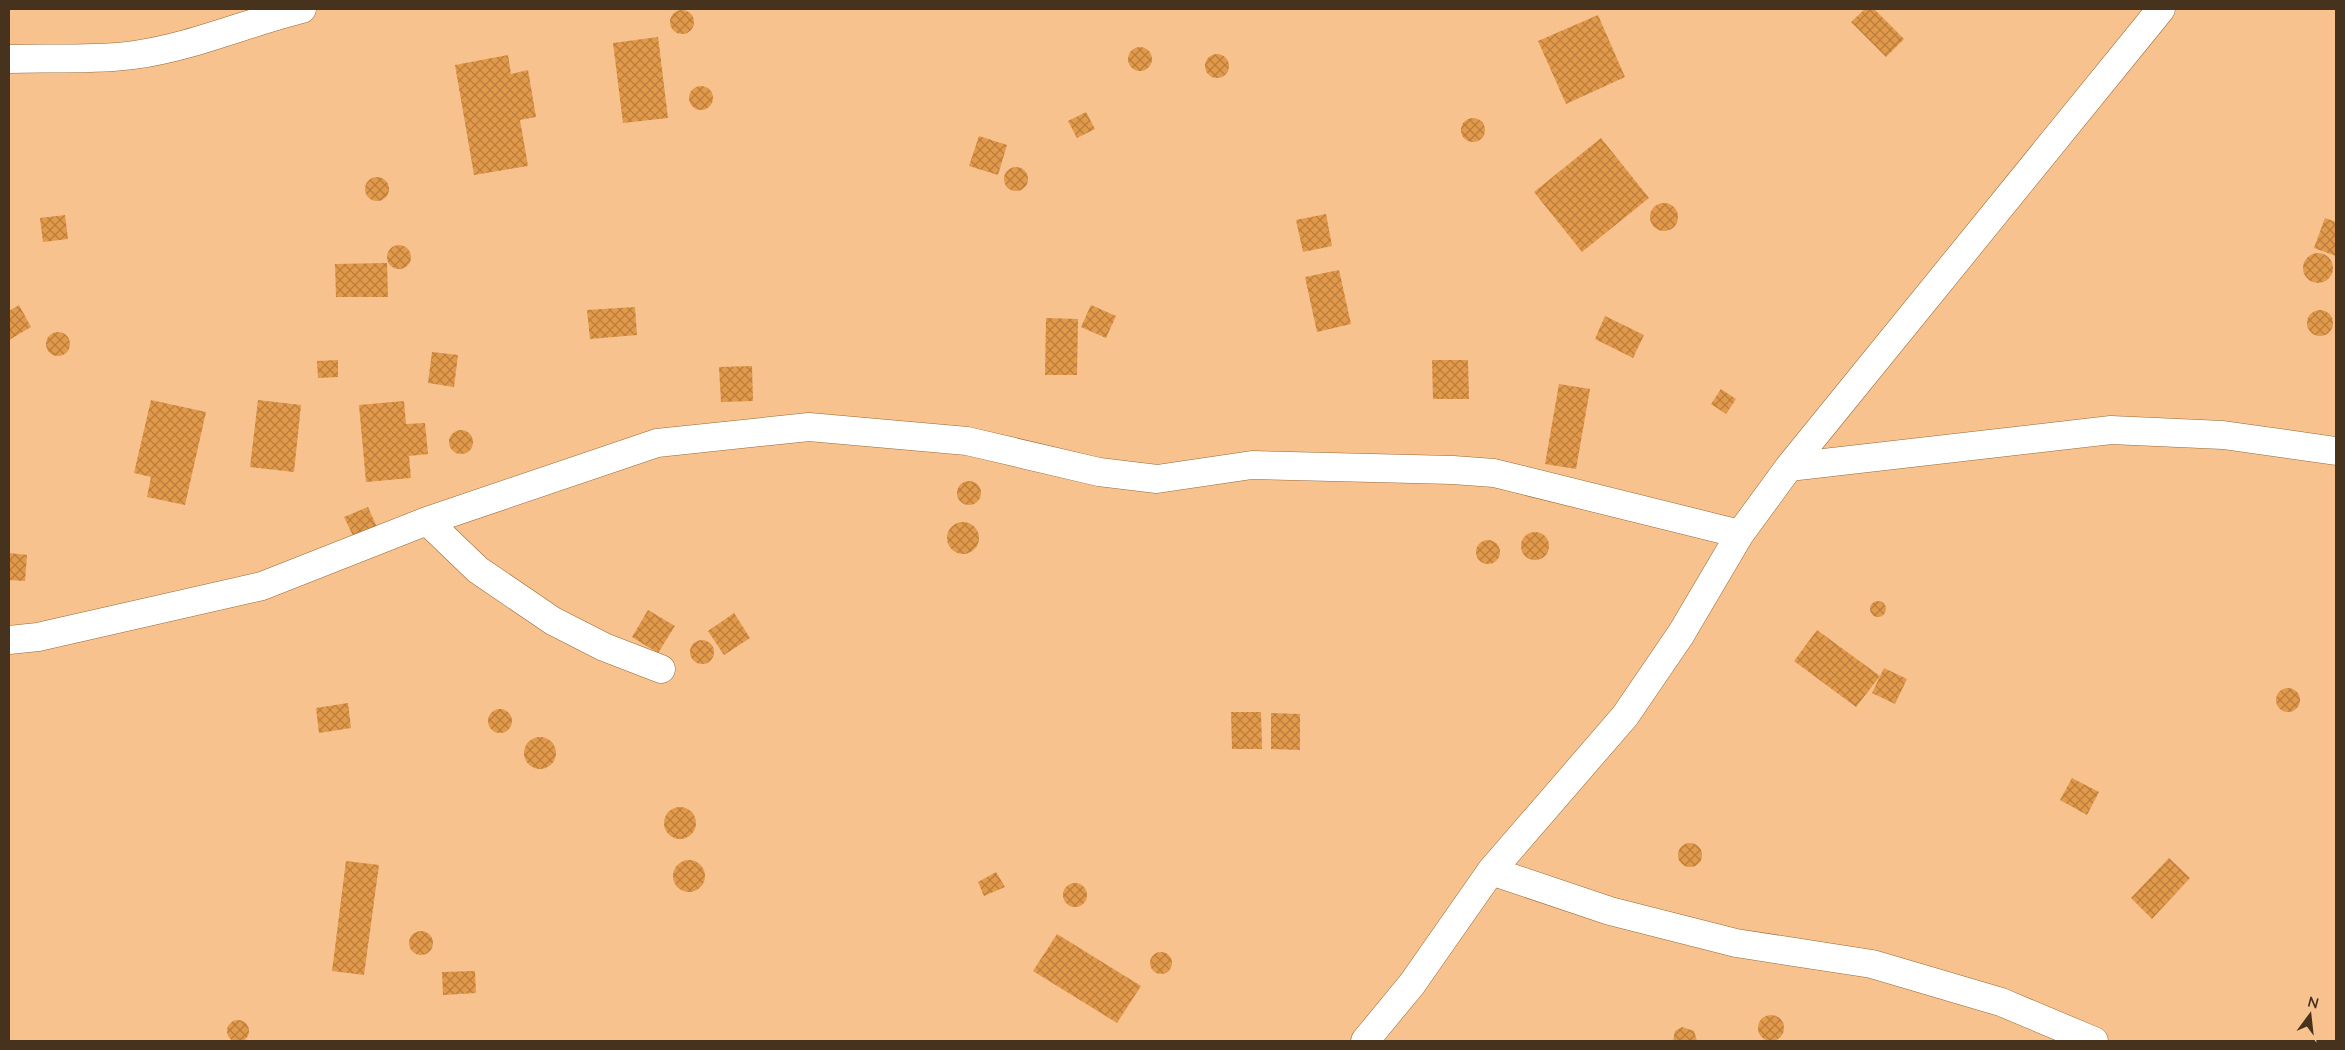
<svg xmlns="http://www.w3.org/2000/svg" width="2345" height="1050" font-family="Lato,sans-serif">
  <defs>
    <pattern id="building-cross-hatch" width="8" height="8" patternUnits="userSpaceOnUse" patternTransform="scale(1.25)"><rect width="8" height="8" fill="#e2994a"/><path d="M0 0l8 8M0 8l8-8" fill="none" stroke="#b97d3d"/></pattern>
  </defs>
  <rect width="100%" height="100%" fill="#f7c28e"/>
  <path fill="url(#building-cross-hatch)" d="M1865,9h9l30,30 -18,18 -35,-35z
    M670 22a12 12 0 1 1 24 0a12 12 0 1 1-24 0Z
    M1598,15l27,62 -59,27 -28,-63z
    M658,37l10,81 -45,5 -10,-80z
    M1128 59a12 12 0 1 1 24 0a12 12 0 1 1-24 0Z
    M1205 66a12 12 0 1 1 24 0a12 12 0 1 1-24 0Z
    M508,55l3,19 17,-4 8,47 -16,3 8,46 -54,9 -19,-110z
    M689 98a12 12 0 1 1 24 0a12 12 0 1 1-24 0Z
    M1086,112l9,17 -18,9 -9,-17z
    M1461 130a12 12 0 1 1 24 0a12 12 0 1 1-24 0Z
    M979,136l28,9 -9,30 -29,-9z
    M1601,138l48,60 -67,54 -48,-60z
    M1004 179a12 12 0 1 1 24 0a12 12 0 1 1-24 0Z
    M365 189a12 12 0 1 1 24 0a12 12 0 1 1-24 0Z
    M1650 217a14 14 0 1 1 28 0a14 14 0 1 1-28 0Z
    M1326,214l6,32 -29,6 -7,-32z
    M65,215l3,24 -25,3 -3,-24z
    M2325,218l11,4v34l-22,-8z
    M387 257a12 12 0 1 1 24 0a12 12 0 1 1-24 0Z
    M2303 268a15 15 0 1 1 30 0a15 15 0 1 1-30 0Z
    M387,263l1,34h-52l-1,-33z
    M1339,270l12,54 -34,8 -12,-55z
    M19,305l12,22 -22,13v-29z
    M1091,305l25,11 -10,22 -25,-11z
    M635,307l2,28 -47,4 -3,-29z
    M2307 323a13 13 0 1 1 26 0a13 13 0 1 1-26 0Z
    M1605,316l39,19 -11,23 -38,-19z
    M1046,318l32,1 -1,56h-32z
    M46 344a12 12 0 1 1 24 0a12 12 0 1 1-24 0Z
    M432,352l26,3 -4,32 -26,-4z
    M338,360v17l-20,1 -1,-17z
    M1432,360h36l1,39h-36z
    M752,366l1,35 -32,1 -2,-35z
    M1559,384l31,5 -14,80 -31,-5z
    M1721,389l15,10 -10,15 -15,-10z
    M151,400l55,12 -21,93 -38,-8 4,-20 -17,-4z
    M258,400l43,5 -7,67 -44,-5z
    M404,401l2,23 19,-1 3,31 -19,2 2,22 -45,4 -7,-77z
    M449 442a12 12 0 1 1 24 0a12 12 0 1 1-24 0Z
    M957 493a12 12 0 1 1 24 0a12 12 0 1 1-24 0Z
    M368,507l11,25 -23,10 -12,-25z
    M947 538a16 16 0 1 1 32 0a16 16 0 1 1-32 0Z
    M1521 546a14 14 0 1 1 28 0a14 14 0 1 1-28 0Z
    M1476 552a12 12 0 1 1 24 0a12 12 0 1 1-24 0Z
    M9,553l18,2 -2,26 -16,-1z
    M1870 609a8 8 0 1 1 16 0a8 8 0 1 1-16 0Z
    M648,610l27,16 -17,27 -26,-16z
    M734,613l16,25 -26,17 -16,-24z
    M1817,630l63,46 -24,31 -62,-46z
    M690 652a12 12 0 1 1 24 0a12 12 0 1 1-24 0Z
    M1884,668l23,11 -12,25 -23,-11z
    M2276 700a12 12 0 1 1 24 0a12 12 0 1 1-24 0Z
    M348,703l3,25 -32,5 -3,-25z
    M488 721a12 12 0 1 1 24 0a12 12 0 1 1-24 0Z
    M1231,712h30l1,37h-30z
    M1271,713l29,1v36l-29,-1z
    M524 753a16 16 0 1 1 32 0a16 16 0 1 1-32 0Z
    M2072,778l27,14 -12,23 -27,-15z
    M664 823a16 16 0 1 1 32 0a16 16 0 1 1-32 0Z
    M1678 855a12 12 0 1 1 24 0a12 12 0 1 1-24 0Z
    M2169,858l21,20 -38,41 -21,-21z
    M673 876a16 16 0 1 1 32 0a16 16 0 1 1-32 0Z
    M346,861l33,4 -15,110 -32,-4z
    M996,872l9,15 -21,9 -6,-14z
    M1063 895a12 12 0 1 1 24 0a12 12 0 1 1-24 0Z
    M409 943a12 12 0 1 1 24 0a12 12 0 1 1-24 0Z
    M1057,934l84,52 -24,37 -84,-52z
    M1150 963a11 11 0 1 1 22 0a11 11 0 1 1-22 0Z
    M475,971l1,22 -33,2 -1,-23z
    M1758 1028a13 13 0 1 1 26 0a13 13 0 1 1-26 0Z
    M227 1031a11 11 0 1 1 22 0a11 11 0 1 1-22 0Z
    M1682,1027l12,4 3,10h-24l2,-10z"/>
  <g fill="none" stroke-linecap="round" stroke-linejoin="round">
    <g stroke="#986936" stroke-width="29">
      <path id="minor" d="M9,59c41,-2 83,2 125,-4 58,-8 112,-32 168,-46
        M1789,467l322,-37 112,5 113,16
        M427,521l51,49 75,51 51,26 57,22
        M9,640l29,-3 224,-51 165,-65 230,-78 152,-16 158,14 132,31 58,7 95,-14 201,5 41,3 246,61
        M1491,871l119,40 126,32 136,21 129,38 93,39
        M1365,1041l47,-57 79,-113 134,-155 56,-82 59,-100 49,-67 372,-458"/>
    </g>
    <use href="#minor" stroke="#fff" stroke-width="28"/>
  </g>
  <rect width="2345" height="1050" fill="none" stroke="#47321d" stroke-width="20"/>
  <g transform="translate(2310 1015) rotate(15)" stroke="#f7c28e" stroke-width="4" paint-order="stroke">
  <path d="M0-4L9 19L0 12L-9 19Z" fill="#47321d"/>
  <text y="-8" font-size="14" font-weight="bold" text-anchor="middle" fill="#47321d">N</text>
  </g>
</svg>
